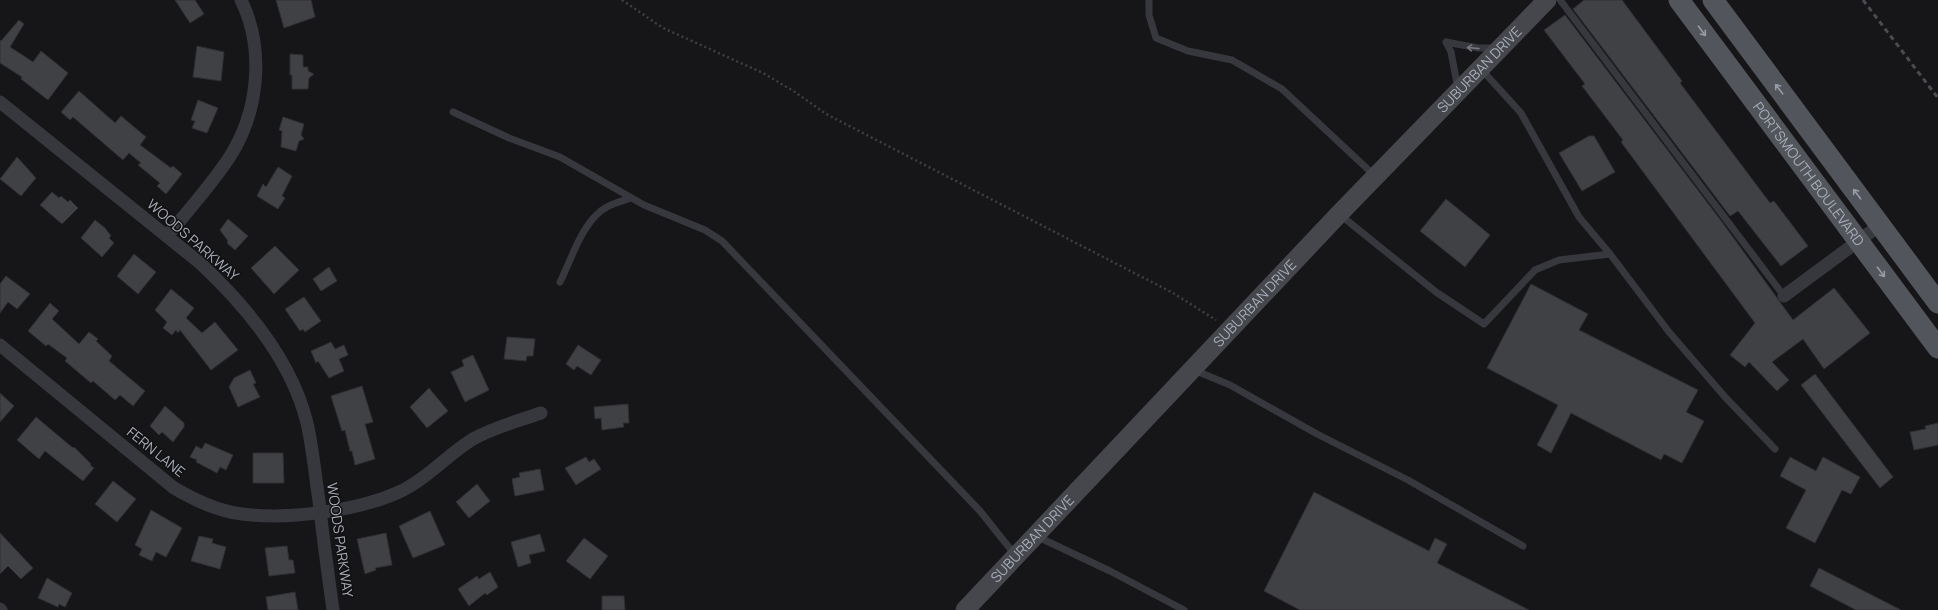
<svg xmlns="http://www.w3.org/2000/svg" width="1938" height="610" font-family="Manrope,sans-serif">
  <rect width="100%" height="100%" fill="#161618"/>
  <path fill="#404145" stroke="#303034" d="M175,0h20l9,14 -14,9z
    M276,0h35l4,17 -31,11z
    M1584,0h38l60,81 -2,2 90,120 4,-2 34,45 -27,20 -43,-55 -8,5 -157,-207z
    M1565,15l157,207 71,98 41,-32 36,45 -46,36 -21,-30 -31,23 17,18 -12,11 -28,-29 -4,5 -15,-12 25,-32 -134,-181 2,-2 -41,-54 3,-2 -41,-54z
    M19,20l5,4 -14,23 23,15 8,-11 27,22 -20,27 -27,-21 1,-2 -22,-14v-23l1,1z
    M197,46l27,6 -3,29 -28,-4z
    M290,54l13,1v12h5v4l6,3 -5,4 -1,11h-16v-14h-2z
    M79,91l36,32 6,-7 25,21 -6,8 31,23 2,-2 9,8 -16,20 -9,-8 3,-3 -22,-18 3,-2 -12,-10 -6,7 -50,-43 -3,3 -9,-8z
    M198,100l20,8 -11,25 -15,-5 3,-7 -4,-1z
    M283,117l21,7 -3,11 3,4 -5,2 -3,10 -15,-4 1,-16 -3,-1z
    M1589,136h5l21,36 -33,19 -23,-38z
    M17,157l19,21 -15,18 -21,-17z
    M278,167l14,9 -10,20 3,2 -7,11 -21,-13 6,-12 3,3z
    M52,192l7,6 2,-2 7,6 2,-2 8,8 -16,16 -22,-19z
    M1446,199l44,36 -25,32 -45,-36z
    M228,219l20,17 -13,14 -8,-7 1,-2 -8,-11z
    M95,220l10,8 6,8 -2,2 5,5 -12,14 -21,-19z
    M275,246l24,24 -25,24 -23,-26z
    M134,254l22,18 -18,22 -21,-18z
    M329,267l8,14 -16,10 -8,-12z
    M6,276l24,18 -13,15 -9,-7 -8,11v-29z
    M1531,284l57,30 -9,16 119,60 -12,22 18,9 -22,42 -18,-9 -3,6 -90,-47 -20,40 -14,-8 21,-40 -71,-37z
    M171,289l23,19 -8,10 16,15 13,-11 23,28 -27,20 -31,-40 -2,3 -2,-3 -4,5 -9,-7 4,-6 -12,-12z
    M304,297l17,24 -16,11 -2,-3 -3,2 -15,-22z
    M50,303l9,8 -7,8 27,25 10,-12 9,7 -2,2 16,15 -3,5 36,30 -12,15 -13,-11 -5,5 -22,-19 -2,2 -26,-22 2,-3 -19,-14 -2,2 -18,-15z
    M507,337l28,2 -2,17h-6l-1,5 -22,-2z
    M331,342l4,7 9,-4 4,10 -9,4 5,12 -15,7 -11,-17 -2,2 -5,-12z
    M578,345l23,15 -10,15 -14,-9 -3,4 -8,-6z
    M473,355l16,35 -24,12 -14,-30 13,-6 -2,-6z
    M250,370l6,13 -3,1 7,13 -22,10 -9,-20 5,-9z
    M1815,374l78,103 -13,11 -79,-103z
    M362,386l11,36 -8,2 10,35 -20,6 -3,-14h-2l-5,-21 -3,1 -11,-35z
    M429,388l19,23 -21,17 -17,-21z
    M0,393l14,13 -14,16z
    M628,404l1,19h-6l1,4 -22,3 -1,-12 -6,1 -1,-12z
    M165,406l19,17v4l-11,15 -11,-10 -3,3 -9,-9z
    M36,417l37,31 1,-1 17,17 -1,1 4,3 -11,13 -38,-30 -6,8 -22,-19z
    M1938,423v22l-24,5 -4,-18 16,-3 -1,-3z
    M205,443l28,12 -7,15 -6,-3 -3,6 -21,-11 1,-2 -7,-3 6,-11 6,3z
    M253,453h30l1,30h-31z
    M586,457l3,5 5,-3 7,10 -25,16 -11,-17z
    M1790,457l26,14 7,-14 37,20 -9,17 -9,-4 -27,53 -29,-15 20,-38 -26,-14z
    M540,469l4,21 -29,6 -3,-17 8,-2 -1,-4z
    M113,481l23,18 -19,23 -22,-18z
    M477,484l13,17 -21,17 -13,-16z
    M1314,492l115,59 6,-13 12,6 -10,19 92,47h-229l-36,-19z
    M151,510l31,18 -16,29 -10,-5 -4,9 -13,-6 3,-6 -7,-4z
    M430,511l15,34 -32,13 -14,-32z
    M0,533l33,35 -12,11 -13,-13 -8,8z
    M386,533l6,32 -17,3 1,2 -11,4 -8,-35z
    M540,534l5,17 -16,4 2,8 -13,4 -7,-25z
    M199,536l14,3 -1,4 14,4 -6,22 -29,-8z
    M584,538l24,18 -18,23 -24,-18z
    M287,546l2,14h4l2,13 -26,3 -4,-28z
    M1819,568l82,42h-45l-46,-24z
    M490,572l8,15 -11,8 -2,-2 -16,13 -11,-17 19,-13 2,3z
    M47,578l25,15 -7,14 -6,-3 -1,3 -20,-9z
    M295,592l3,18h-30l-2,-13z
    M602,596h22l1,14h-23z"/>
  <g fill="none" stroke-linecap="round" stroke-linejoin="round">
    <path stroke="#3d3f44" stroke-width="2.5" stroke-dasharray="2 3" stroke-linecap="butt" d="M622,0l41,28 100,45 32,19 31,22 347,179 43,27"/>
    <path stroke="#37383d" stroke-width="7" d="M1149,0v15l7,23 32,13 44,9 50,29 93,87
      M1560,0l224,296
      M1446,42l32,6h17
      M1446,42l5,10 7,37
      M1482,70l39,43 58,104 31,37 59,78 56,65 50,52
      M453,112l56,26 51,19 84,48 61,25 17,11 258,270 36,45
      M1339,214l97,78 48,32 51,-54 24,-10 51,-6
      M560,282c12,-24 21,-56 42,-72 8,-6 20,-9 29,-12
      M1194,370l36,15 87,49 91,46 115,66
      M1036,536l74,35 74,39"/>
    <path stroke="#37383d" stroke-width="13" d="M0,102l200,161c45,42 92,98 107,160 6,26 8,52 12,78 4,37 9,73 14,109
      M167,236c21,-25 44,-51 62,-78 30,-46 36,-109 12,-158
      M1784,296l96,-71
      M0,345l174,143c21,12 43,23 68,26 46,6 115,-3 157,-22 28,-13 48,-37 74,-53 21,-12 45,-18 68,-26
      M0,609l1,1"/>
    <path stroke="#45474d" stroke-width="19" id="s1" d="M965,610l374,-396 208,-214"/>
    <g stroke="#53555c" stroke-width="21">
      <path id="s2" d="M1679,0l259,348"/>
      <path d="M1713,0l225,303"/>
    </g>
    <path stroke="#4a4c52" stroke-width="3" stroke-dasharray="5 4" stroke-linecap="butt" d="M1863,0l75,98"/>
  </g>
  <defs><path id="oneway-shaft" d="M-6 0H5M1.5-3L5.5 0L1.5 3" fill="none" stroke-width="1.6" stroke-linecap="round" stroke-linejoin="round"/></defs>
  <g stroke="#979ba6">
    <use href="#oneway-shaft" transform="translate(1702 31) rotate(53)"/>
    <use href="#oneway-shaft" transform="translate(1779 89) rotate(-127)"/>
    <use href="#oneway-shaft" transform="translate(1857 194) rotate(-127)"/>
    <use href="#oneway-shaft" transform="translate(1881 272) rotate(53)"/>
  </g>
  <use stroke="#757881" href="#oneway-shaft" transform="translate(1473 48) rotate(-174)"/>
  <g text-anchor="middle" stroke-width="3" stroke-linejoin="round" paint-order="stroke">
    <g font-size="14" fill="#a8adb8" stroke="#111113">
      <text dy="5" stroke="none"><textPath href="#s1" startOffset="746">SUBURBAN DRIVE</textPath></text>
      <text dy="5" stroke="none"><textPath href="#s2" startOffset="217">PORTSMOUTH BOULEVARD</textPath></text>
      <text transform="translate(193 240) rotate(41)" y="5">WOODS PARKWAY</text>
      <text dy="5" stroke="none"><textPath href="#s1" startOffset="422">SUBURBAN DRIVE</textPath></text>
      <text transform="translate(156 452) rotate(39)" y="5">FERN LANE</text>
      <text dy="5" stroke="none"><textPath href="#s1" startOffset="98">SUBURBAN DRIVE</textPath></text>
      <text transform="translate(340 540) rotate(82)" y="5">WOODS PARKWAY</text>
    </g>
  </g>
</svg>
